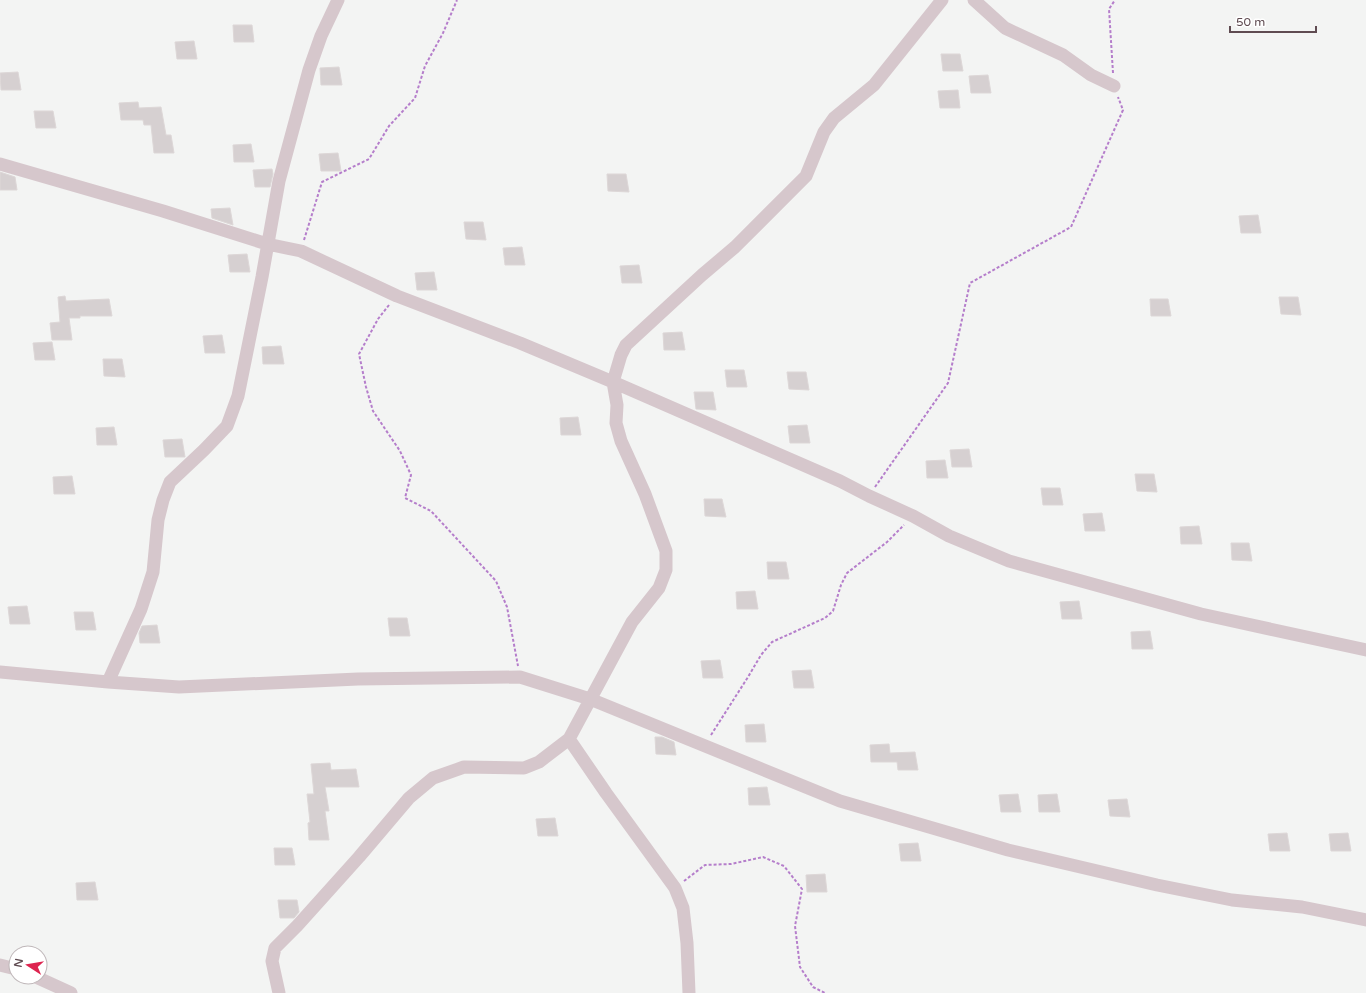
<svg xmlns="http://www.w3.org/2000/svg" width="1366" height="993" font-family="'Varela Round',sans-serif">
  <rect width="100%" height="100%" fill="#f3f4f3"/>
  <path fill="#d6d0d1" stroke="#ddd7d7" d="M233,25h19l2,17h-20z
    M194,41l3,18h-20l-2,-17z
    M941,54h19l3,17h-20z
    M339,67l3,18h-21l-1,-17z
    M18,72l3,18h-20l-1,-17z
    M988,75l3,18h-20l-2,-17z
    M958,90l2,18h-20l-2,-17z
    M138,102l1,6 22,-1 5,28h5l3,18h-20l-3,-28h-7l-1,-5h-22l-2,-17z
    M34,111h19l3,17h-20z
    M251,144l3,18h-20l-1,-17z
    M338,153l3,18h-20l-2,-17z
    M272,169l1,5 -3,13h-15l-2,-17z
    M0,172l15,5 2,13h-17z
    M607,174h19l3,18 -21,-1z
    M230,208l3,17 -21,-7 -1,-9z
    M1258,215l3,18h-20l-2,-17z
    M464,222h19l3,18 -20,-1z
    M522,247l3,18h-20l-2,-17z
    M247,254l3,18h-20l-2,-17z
    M639,265l3,18h-20l-2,-17z
    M434,272l3,18h-20l-2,-17z
    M65,296l1,5 43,-2 3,17h-32v2h-11l3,22h-20l-2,-17 10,-1 -2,-25z
    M1279,297h19l3,18 -20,-1z
    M1150,299h18l3,17h-20z
    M682,332l3,18h-21l-1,-17z
    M222,335l3,18h-20l-2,-17z
    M52,342l3,18h-20l-2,-17z
    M281,346l3,18h-21l-1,-17z
    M103,359h19l3,18 -21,-1z
    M725,370h19l3,17h-20z
    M787,372h19l3,18 -20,-1z
    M694,392h19l3,18 -20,-1z
    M578,417l3,18h-20l-1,-17z
    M807,425l3,18h-20l-2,-17z
    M114,427l3,18h-20l-1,-17z
    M182,439l3,18h-20l-2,-17z
    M969,449l3,18h-20l-2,-17z
    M945,460l3,18h-21l-1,-17z
    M1135,474h19l3,18 -20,-1z
    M72,476l3,18h-21l-1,-17z
    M1041,488h19l3,17h-20z
    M704,499h18l4,18 -21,-1z
    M1102,513l3,18h-20l-2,-17z
    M1199,526l3,18h-21l-1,-17z
    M1231,543h18l3,18 -20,-1z
    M767,562h19l3,17h-21z
    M755,591l3,18h-21l-1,-17z
    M1079,601l3,18h-20l-2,-17z
    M27,606l3,18h-20l-2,-17z
    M74,612h19l3,18h-20z
    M388,618h19l3,18h-20z
    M157,625l3,18h-20l-1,-10 3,-7z
    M1150,631l3,18h-21l-1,-17z
    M720,660l3,18h-20l-2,-17z
    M811,670l3,18h-20l-2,-17z
    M764,724l2,18h-20l-1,-17z
    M655,737h7l12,5 2,13 -20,-1z
    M889,744l1,9 25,-1 3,18h-20l-1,-8h-26l-1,-17z
    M330,763l1,7 25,-1 3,18h-34l4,24h-4l4,29h-20l-1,-17 2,-1 -3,-28h7l-3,-30z
    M767,787l3,18h-21l-1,-17z
    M1018,794l3,18h-20l-2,-17z
    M1057,794l3,18h-21l-1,-17z
    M1127,799l3,18 -20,-1 -2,-16z
    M555,818l3,18h-20l-2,-17z
    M1287,833l3,18h-20l-2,-17z
    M1348,833l3,18h-20l-2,-17z
    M918,843l3,18h-20l-2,-17z
    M274,848h18l3,17h-20z
    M825,874l2,18h-20l-1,-17z
    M95,882l3,18h-21l-1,-17z
    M278,900h19l2,12 -5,6h-14z"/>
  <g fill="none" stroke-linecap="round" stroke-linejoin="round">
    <path stroke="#b57ecb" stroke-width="2" stroke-dasharray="3 2" stroke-linecap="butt" d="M1113,73l-4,-64 6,-9
      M304,240l18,-58 47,-23 20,-33 26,-28 10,-32 18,-33 14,-33
      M389,305l-11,14 -19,35 7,33 7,24 27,40 11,24 -6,23 26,13 65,70 11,26 11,59
      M875,487l73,-104 22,-100 101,-56 52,-117 -5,-13
      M711,735l37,-58 13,-22 11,-13 53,-24 8,-7 8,-26 6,-12 40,-31 17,-17
      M684,881l21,-16 26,-1 32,-7 21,9 18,23 -7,37 5,41 13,20 12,6"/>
    <path stroke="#d6c7cc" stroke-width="13" d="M974,0l31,28 58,27 28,20 23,11
      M0,164l163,47 104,33 34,7 96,45 123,47 93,39 227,99 29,15 44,20 36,20 60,25 192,53 165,36
      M0,672l108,10 71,5 179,-8 162,-2 70,22 250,102 168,49 149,35 75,15 70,7 64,13
      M108,682l33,-73 12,-37 5,-52 5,-20 7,-18 34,-32 23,-24 11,-30 24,-119 17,-96 30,-111 12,-34 17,-36
      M569,739l63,-117 27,-34 7,-18v-19l-21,-57 -24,-53 -5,-18 1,-18 -4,-23 8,-27 5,-10 76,-70 33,-28 71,-71 18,-44 10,-14 40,-33 68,-85
      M0,965l16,4
      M36,977l35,16
      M279,993l-7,-32 3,-13 22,-22 62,-69 50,-59 24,-20 31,-11 60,1 15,-6 30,-23 37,54 69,95 8,20 4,35 2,50"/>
  </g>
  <g transform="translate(28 965) rotate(282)"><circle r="19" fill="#ffffff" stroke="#bfb7b9"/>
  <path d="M0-3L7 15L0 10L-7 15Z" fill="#dd244f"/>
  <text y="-6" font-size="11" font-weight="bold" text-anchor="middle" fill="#5f4b51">N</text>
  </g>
  <path d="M1230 26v6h86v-6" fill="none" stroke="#5f4b51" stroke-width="2"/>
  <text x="1236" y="26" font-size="12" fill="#5f4b51" stroke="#ffffff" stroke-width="3" paint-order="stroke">50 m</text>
</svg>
